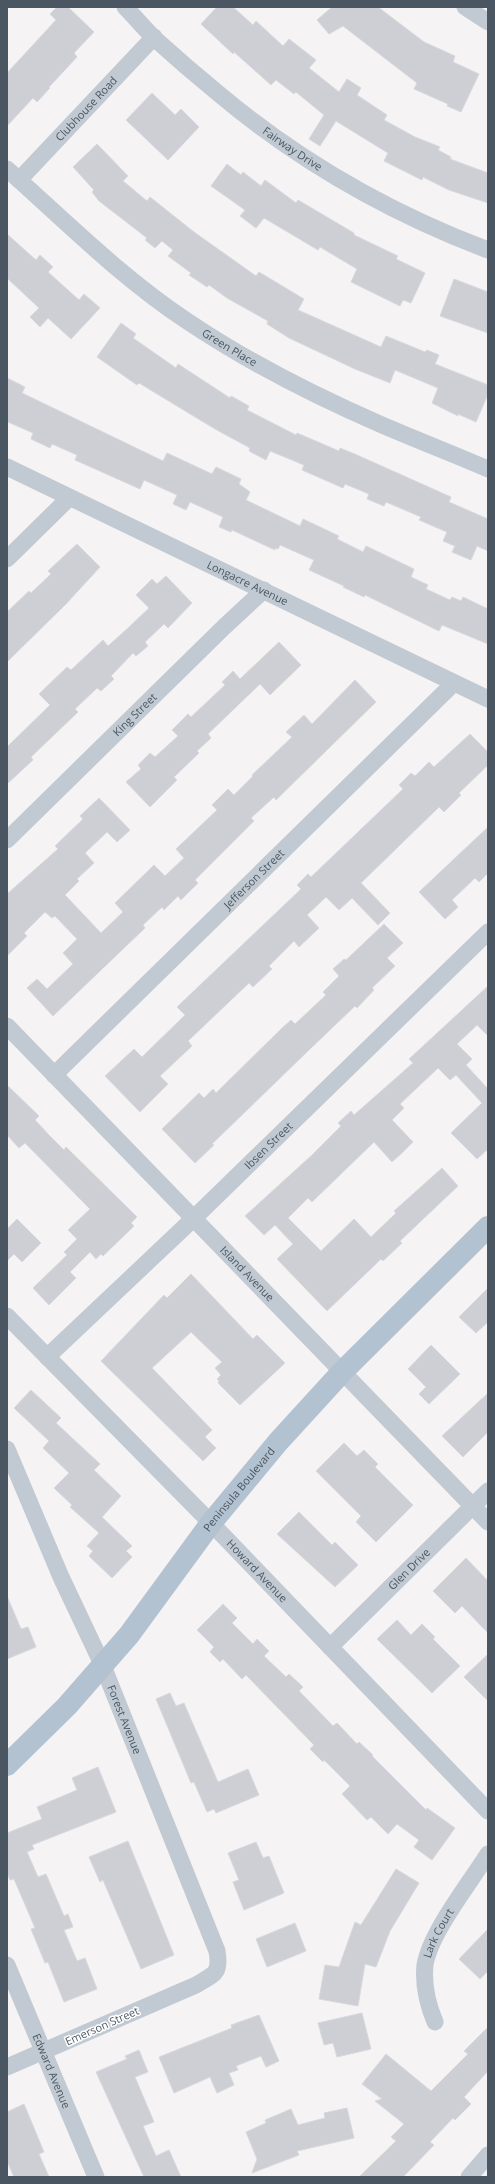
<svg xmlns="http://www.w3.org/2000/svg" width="495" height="2184" font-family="'Open Sans',sans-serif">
  <rect width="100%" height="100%" fill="#f5f3f3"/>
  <path fill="#cdcfd5" stroke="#d7d9de" d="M57,7h11l26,25 -20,21 3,4 -28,30 1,1 -13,14 -4,-4 -26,28v-53l49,-53 -6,-6z
    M217,7h16l20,18 3,-4 27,25 6,-7 27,21 -7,8 30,24 8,-13 14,9 -4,7 30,20 -3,5 31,17 25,10 -2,3 13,7 -1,2 38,14v30l-39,-13 -26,-13 -1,3 -38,-19 4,-8 -52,-32 -16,25 -11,-7 15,-24 -28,-23 -2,2 -18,-14 -5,5 -37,-33 -1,2 -32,-30z
    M332,7h46l46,35 31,14 -2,6 26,12 -18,38 -14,-6 1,-2 -34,-15 3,-6 -74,-57 -14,8 -12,-14z
    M152,93l23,22 6,-6 18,18 -31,33 -42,-40z
    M97,144l31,32 -5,5 24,20 3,-4 44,35 62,44 3,-4 45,27 -6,11 83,37 5,-11 39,16 2,-2 12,5 -4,9 53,21v9l-12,28 -18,-8v2l-26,-13 6,-15 -43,-18 -5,13 -35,-14 -66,-31 -22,-14 1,-3 -41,-23 -18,-13 -2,2 -18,-12 2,-2 -23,-17 5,-6 -11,-9 -7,7 -10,-8 2,-2 -48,-37 -7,-9 2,-2 -21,-23z
    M227,164l14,11 2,-3 18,14 4,-6 31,23 2,-3 56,33v2l44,21 -2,3 29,14 -14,30 -8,-3 -3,6 -49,-24 6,-13 -37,-22 -2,3 -54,-32 -8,10 -16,-12 5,-6 -34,-24z
    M7,234l29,26 4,-5 13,12 -5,5 31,28 5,-6 16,14 -29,31 -23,-21 -8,9 -10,-10 9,-9 -32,-30z
    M454,279l34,13v41l-48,-17z
    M121,323l15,11 -3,4 43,30 2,-4 52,34 1,-2 18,10 -2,4 49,25 1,-2 42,18 1,-3 17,7 94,42 -2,5 39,17v32l-11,-5 -6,14 -19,-8 3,-6 -12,-5 4,-9 -28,-12 2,-3 -35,-15 -2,4 -17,-7 2,-5 -24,-10 -2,4 -41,-18 2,-5 -34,-14 -4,9 -17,-9 1,-3 -35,-19 -76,-46 -2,2 -40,-28z
    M7,378l18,9 -3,6 141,68 4,-8 45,21 4,-7 25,12 -2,5 11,8 -4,8 54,26 3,-7 36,17 -2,3 26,13 3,-6 48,23 -3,8 17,8 -2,4 24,11 2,-3 9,4 2,-4 25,12v35l-46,-19 -3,6 -74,-36 -1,2 -21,-10 1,-1 -35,-16 5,-10 -34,-15 -2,4 -3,-1v2l-43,-20 -1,2 -12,-5 4,-10 -33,-15 -4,8 -13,-6 4,-9 -33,-15 -4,9 -65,-29 2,-5 -25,-11 -2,4 -19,-9 2,-6 -25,-11 -1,2z
    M77,544l23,23 -34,37 -59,58v-50l22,-21 2,2 20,-19 -3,-3z
    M166,576l26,27 -24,25 -4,-4 -19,18 3,4 -12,10 -3,-3 -22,23 3,3 -13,12 -4,-3 -22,21 3,3 -47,45 2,3 -26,24v-37l43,-42 -11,-11 28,-27 4,3 32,-30 5,6 20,-18 21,-20 -13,-13 16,-16 5,5z
    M279,642l22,23 -31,30 -10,-11 -52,50 3,4 -14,13 2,2 -25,24 3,3 -27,27 -24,-25 15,-13 -3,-4 12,-12 5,4 23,-21 -6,-6 16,-16 3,3 34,-32 -3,-3 11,-11 7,8z
    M355,680l21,22 -100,98 -2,-3 -23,21 3,3 -59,59 3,3 -17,17 -3,-4 -14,14 -2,-3 -19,18 2,3 -92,88 -26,-28 10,-9 10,10 26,-25 -10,-11 14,-14 -22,-23 -3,2 -7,-6 -21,21 3,3 -20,20v-62l51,-45 -3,-3 28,-27 -3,-3 19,-18 31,32 -13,12 -10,-10 -22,21 9,10 -17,16 2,2 -14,14 36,38 22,-21 -8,-9 39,-38 11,11 19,-18 -8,-9 41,-39 -5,-5 16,-16 6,6 19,-19 -1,-1 40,-38 -6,-5 18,-17 8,9z
    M470,734l18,18v13l-29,28 2,2 -17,17 -5,-5 -78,76 29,30 -12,12 -26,-27 -13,12 -13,-13 -19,18 12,13 -20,19 -5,-6 -25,25 3,3 -19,18 -4,-4 -61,58 4,5 -32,30 8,8 -28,28 -35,-36 29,-27 8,8 43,-42 -8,-8 124,-118 -4,-4 11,-11 3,3 92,-88 -4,-4 12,-12 4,3 14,-14 5,5z
    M488,827v46l-9,9 -4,-4 -23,22 6,7 -13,12 -26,-27z
    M384,924l19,19 -16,15 8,8 -23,22 2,2 -17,18 -2,-2 -47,45 -96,93 2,1 -19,18 -33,-34 37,-36 5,5 9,-9 3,4 65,-64 10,-9 4,4 31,-29 -3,-3 16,-16 -6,-7 11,-10 2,1z
    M488,986v50l-11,-11 -20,19 15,15 -6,6 22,24v60l-11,10 -26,-26 31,-30 -26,-28 -6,5 -12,-12 -38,36 4,4 -12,12 21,22 -11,11 -10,9 -18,-20 -62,60 -4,-4 -20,20 33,33 33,-32 17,18 22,-21 3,-3 -2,-2 48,-43 16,18 -58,55 2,2 -19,18 -2,-2 -54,52 -50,-52 16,-15 -18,-19 -11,10 -19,-19 67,-61 29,-29 -3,-3 13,-12 3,4 59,-52 -4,-4z
    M7,1085l32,31 -4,4 15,16 14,14 2,-3 71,70 -6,6 3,3 -31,30 -2,-2 -5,5 -6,-7 -20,20 6,6 -27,27 -16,-17 34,-33 -3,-3 13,-13 -9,-9 22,-21 -65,-66 -6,5 -12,-13z
    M17,1219l24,24 -19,19 -8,-8 -7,7v-32z
    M191,1274l62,65 4,-4 28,28 -45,42 -22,-22 1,-2 -2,-2 4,-4 -6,-7 7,-6 -31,-30 -39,36 60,62 -7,7 11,11 -13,13 -102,-100 63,-66 3,3z
    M488,1288v34l-12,11 -17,-16z
    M431,1345l29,29 -31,30 -10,-10 7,-7 -18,-18z
    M31,1390l30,28 -5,5 44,41 -6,6 27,26 -19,21 30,29 -6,5 6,6 -20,21 -23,-22 4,-5 -6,-5 12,-13 -29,-26 2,-2 -18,-17 15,-15 -26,-25 6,-7 -35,-33z
    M488,1393v39l-25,25 -21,-21z
    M344,1443l13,13 7,-6 14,14 -3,3 38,38 -37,37 -20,-20 5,-6 -45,-45z
    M299,1512l33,33 3,-3 23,23 -23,22 -58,-53z
    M466,1558l22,23v52l-26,-27 -7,7 -22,-22z
    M7,1596l14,33 7,-2 8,20 -29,12z
    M223,1604l14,14 -5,5 21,21 4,-5 12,12 -5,5 22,21 3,-3 14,13 -4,4 34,35 4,-3 20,21 2,-2 14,13 -1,1 54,54 1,-2 28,20 -23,32 -18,-13 5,-7 -22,-16 -9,10 -17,-17 -4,3 -25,-26 8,-8 -26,-26 -1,2 -13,-13 4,-4 -68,-70 -4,4 -19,-20 -3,3 -10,-10 4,-5 -17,-17z
    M397,1620l14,15 11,-11 13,13 -2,2 27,27 -28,27 -55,-54z
    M488,1654v47l-24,-24z
    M170,1693l6,13 8,-3 34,79 30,-13 11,26 -43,18 -2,-4 -7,3 -13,-30 -3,1 -35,-84z
    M98,1767l18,45 -84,33 2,4 -7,3 11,25 8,-3 18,42 4,-2 5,13 -9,3 13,31 8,-3 12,31 -33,13 -16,-40 -3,1 -14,-34 4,-1 -21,-49 -4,1 -3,-8v-39l35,-14 -5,-12 40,-17 -5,-12z
    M128,1841l46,114 -33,14 -38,-89 -3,2 -11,-25z
    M256,1842l7,16 6,-2 15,37 -40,17 -11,-28 6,-2 -11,-27z
    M396,1869l23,14 -29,48 -14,36 -11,-3 -7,42 -39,-7 6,-34 14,2 16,-45 6,3z
    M295,1923l11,28 -39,16 -11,-28z
    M488,1929v42l-8,8 -21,-20z
    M362,2013l9,36 -34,8 -4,-14 -9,2 -6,-22z
    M259,2015l20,46 -13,6 -5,-11 -25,10 2,4 -9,3 5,12 -17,8 -7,-16 -36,16 -15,-36 73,-29 -1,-3z
    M488,2027v44l-24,26 7,7 -16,16 -2,-2 -23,24 4,3 -31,32h-44l37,-36 -5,-4 13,-13 -29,-23 7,-2 -20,-15 24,-30 45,37 37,-37 -4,-3z
    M139,2050l9,22 -13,5 19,45 -11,4 13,30 13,-6 12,27h-37l-48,-105 31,-13 -2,-3z
    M24,2104l20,48 -5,2 10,23h-35l-7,-16v-49z
    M347,2108l7,30 -57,13 2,4 -47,18 5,-14 -11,-27 20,-9 -1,-3 26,-11 7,16 27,-7 -1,-5z"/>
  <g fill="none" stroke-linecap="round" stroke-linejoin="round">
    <g stroke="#c1cad2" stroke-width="17">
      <path id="s1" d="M125,7c10,10 19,21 29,31 21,19 43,38 65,56 80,67 171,119 269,156"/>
      <path d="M465,7l23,15"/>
      <path id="s2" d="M7,169c59,53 114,108 180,152 61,41 128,75 195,104 35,15 71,29 106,44"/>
      <path id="s3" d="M19,180l135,-143"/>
      <path id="s4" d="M7,467l481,232"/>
      <path d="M7,559l62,-61"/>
      <path id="s5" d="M7,840l217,-213 40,-37"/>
      <path id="s6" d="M7,1026l481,496"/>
      <path id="s7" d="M54,1075l400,-392"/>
      <path id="s8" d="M7,1316l204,207 277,288"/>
      <path id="s9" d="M47,1357l146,-138 295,-287"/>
      <path id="s10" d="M7,1449l54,128 42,89 114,285c4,23 -3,23 -21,34l-189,82"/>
      <path id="s11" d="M330,1647l158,-156"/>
      <path id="s12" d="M7,1965l89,212"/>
      <path id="s13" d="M435,2022c-7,-17 -12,-38 -10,-57 5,-32 45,-82 63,-111"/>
      <path d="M469,2177l19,-22"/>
    </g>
    <path stroke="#b3c2d1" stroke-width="22" id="s14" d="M7,1765l60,-59 62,-71 82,-112 67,-81 64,-70 146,-145"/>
  </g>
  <g text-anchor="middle" stroke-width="3" stroke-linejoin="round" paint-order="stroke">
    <g font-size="11" fill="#4a5661" stroke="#fff">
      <text dy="4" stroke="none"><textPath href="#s3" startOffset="98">Clubhouse Road</textPath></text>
      <text dy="4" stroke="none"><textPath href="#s1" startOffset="220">Fairway Drive</textPath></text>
      <text dy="4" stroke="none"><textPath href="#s2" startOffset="286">Green Place</textPath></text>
      <text dy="4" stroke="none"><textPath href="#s4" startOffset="267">Longacre Avenue</textPath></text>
      <text dy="4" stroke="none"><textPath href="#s5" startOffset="179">King Street</textPath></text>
      <text dy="4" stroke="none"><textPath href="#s7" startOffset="280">Jefferson Street</textPath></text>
      <text dy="4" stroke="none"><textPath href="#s9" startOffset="306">Ibsen Street</textPath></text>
      <text dy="4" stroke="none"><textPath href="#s6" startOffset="345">Island Avenue</textPath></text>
      <text dy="4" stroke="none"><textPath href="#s14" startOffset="361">Peninsula Boulevard</textPath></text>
      <text dy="4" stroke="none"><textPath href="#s11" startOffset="111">Glen Drive</textPath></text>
      <text dy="4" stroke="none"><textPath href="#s8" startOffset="357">Howard Avenue</textPath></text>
      <text dy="4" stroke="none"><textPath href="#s10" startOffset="295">Forest Avenue</textPath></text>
      <text dy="4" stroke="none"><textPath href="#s13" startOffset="93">Lark Court</textPath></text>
      <text transform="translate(102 2026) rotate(-24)" y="4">Emerson Street</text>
      <text dy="4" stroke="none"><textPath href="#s12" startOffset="115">Edward Avenue</textPath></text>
    </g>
  </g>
  <rect width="495" height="2184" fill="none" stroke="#4a5661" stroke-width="16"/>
</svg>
